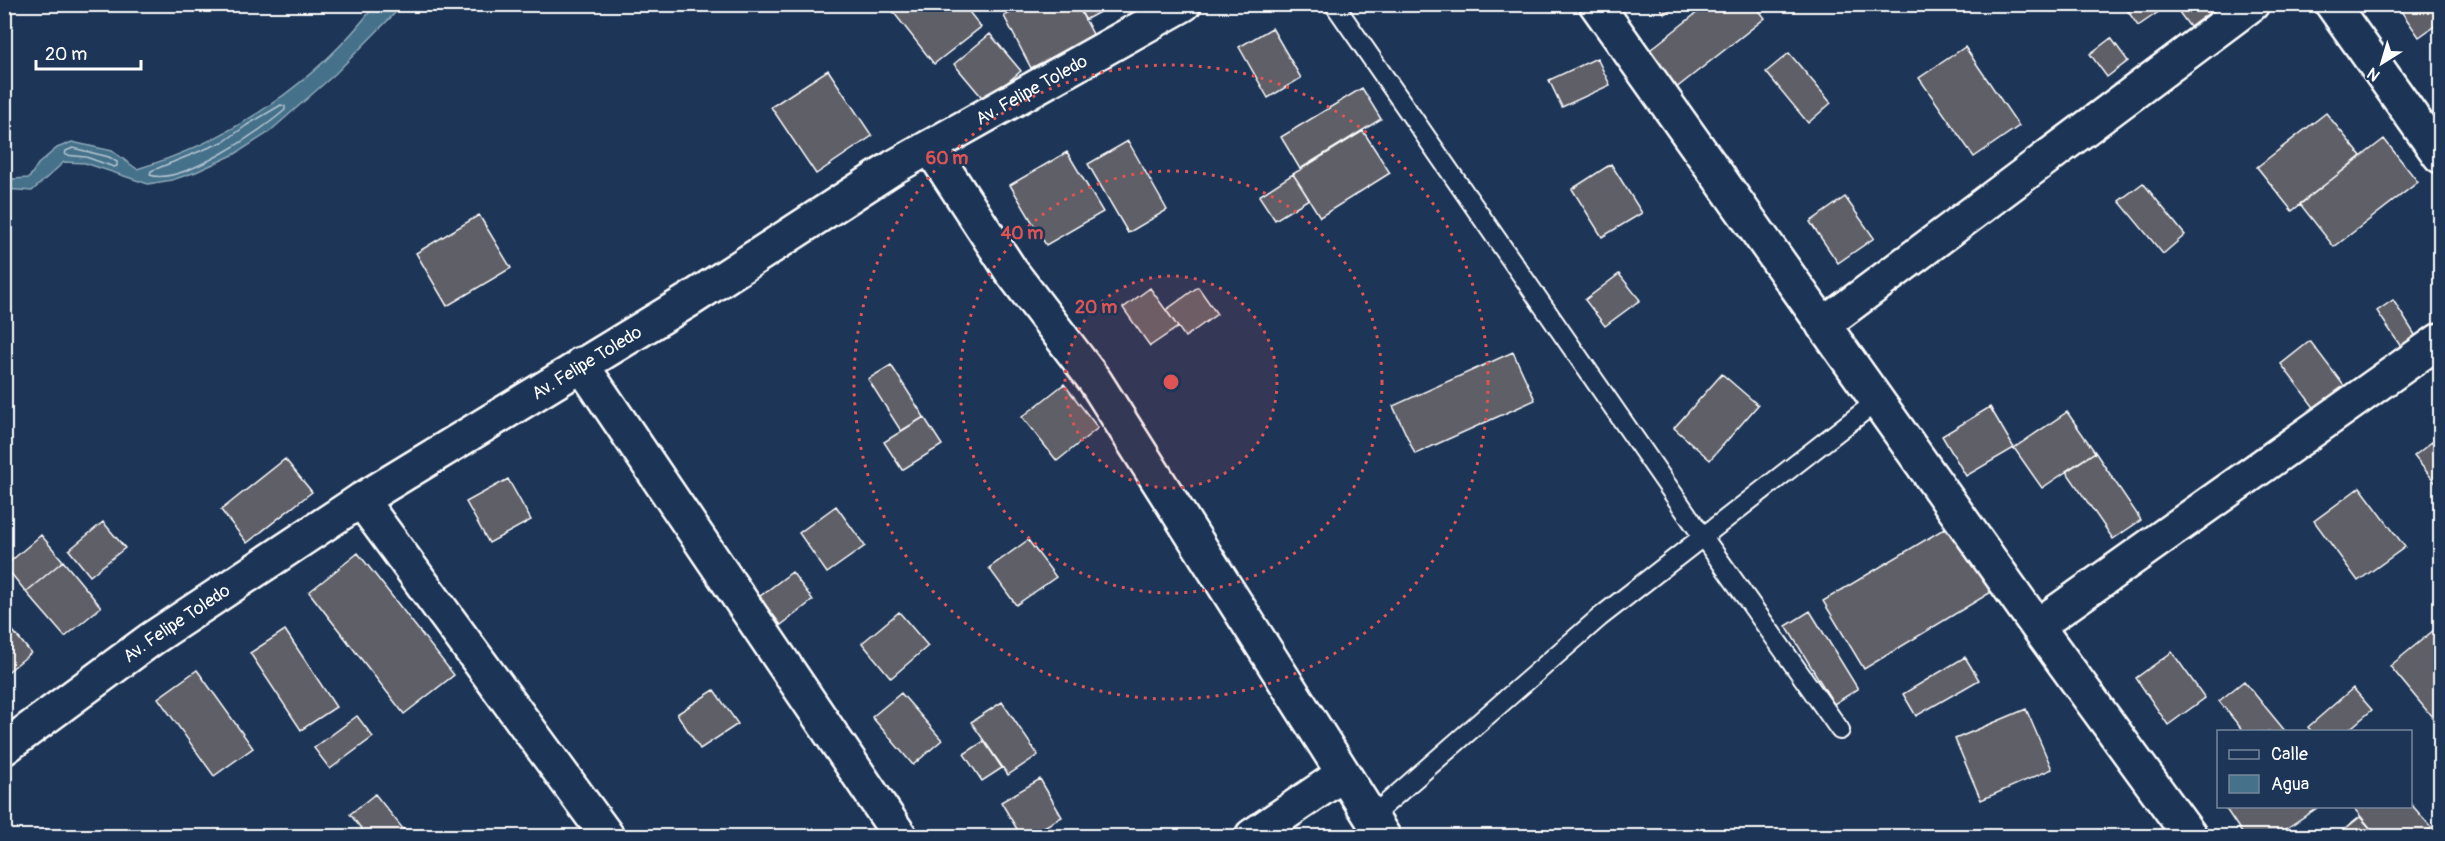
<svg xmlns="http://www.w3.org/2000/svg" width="2445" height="841" font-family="Pangolin,sans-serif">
  <rect width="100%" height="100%" fill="#1d3557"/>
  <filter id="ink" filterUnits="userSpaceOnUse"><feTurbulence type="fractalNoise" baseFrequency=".0167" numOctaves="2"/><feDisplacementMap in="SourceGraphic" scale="12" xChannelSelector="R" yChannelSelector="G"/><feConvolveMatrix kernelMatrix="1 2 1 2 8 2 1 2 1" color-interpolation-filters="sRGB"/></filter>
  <g filter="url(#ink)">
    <path fill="#45718b" stroke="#8faab9" stroke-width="1.5" d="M375,5h25l-5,8 -60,61 -67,59 -33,21 -39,18 -24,8 -24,4 -63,-21 -21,-1 -32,29 -27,-2v-12l8,2 16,-1 9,-14 19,-16 15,-6 40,9 25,18c93,-28 179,-86 238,-164z"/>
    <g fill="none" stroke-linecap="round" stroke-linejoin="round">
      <path stroke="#b5c6d1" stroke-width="1.5" d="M281,105l4,1v4c-24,21 -104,76 -135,65l1,-4 74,-30 22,-16z
        M73,148l36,9 8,5v4l-3,1 -28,-10 -21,-2 1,-4z"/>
    </g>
    <path fill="#5e5f68" stroke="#fff" stroke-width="1.5" d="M887,4h76l18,23 -47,37z
      M1028,4h49l17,32 -63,32 -27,-52z
      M1077,4h37l-29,16z
      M1657,4h18l-10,10z
      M1708,4h46l11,14 -90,71 -29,-36z
      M2123,4h47l-32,22z
      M2173,4h48l-31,23z
      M2396,4h37l7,11v7l-21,15z
      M1272,28l29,50 -33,20 -29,-51z
      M990,34l31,37 -36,30 -31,-37z
      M2111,38l17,23 -21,16 -17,-23z
      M1965,47l54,79 -45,31 -55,-79z
      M1789,53l42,50 -23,20 -42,-51z
      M1597,58l13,27 -48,22 -13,-27z
      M828,70l44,66 -56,38 -45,-67z
      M1362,88l19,31 -81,50 -19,-32z
      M2326,113l35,43 -69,55 -35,-44z
      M1363,131l27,42 -70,44 -27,-43z
      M2384,139l34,43 -84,65 -34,-43z
      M1128,141l39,69 -39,23 -40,-69z
      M1067,152l36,60 -57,33 -36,-60z
      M1611,164l31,49 -40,24 -30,-48z
      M1293,174l16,25 -34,21 -16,-24z
      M2143,183l42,52 -22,19 -44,-53z
      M1845,197l29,41 -36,25 -28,-41z
      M479,215l32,53 -64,38 -31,-53z
      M1619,274l21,26 -35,26 -20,-26z
      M1198,287l19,27 -32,23 -19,-27z
      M1150,288l28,39 -28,19 -27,-38z
      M2393,300l29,46 -15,10 -30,-45z
      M2310,341l38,50 -29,23 -38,-50z
      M1513,352l22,48 -120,54 -22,-48z
      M891,365l33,52 -23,14 -33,-52z
      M1722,374l36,31 -48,55 -36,-32z
      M1064,384l34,44 -41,33 -35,-44z
      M1990,407l24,41 -48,28 -24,-40z
      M2067,412l28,40 -53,36 -28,-40z
      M924,417l18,28 -40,25 -18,-28z
      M2438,437l2,3v44l-2,2 -24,-30z
      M2095,452l46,68 -28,19 -47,-68z
      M285,459l27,33 -65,51 -26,-33z
      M508,479l23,41 -42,23 -23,-41z
      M2360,487l45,60 -47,34 -44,-60z
      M836,506l29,40 -38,27 -28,-40z
      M103,522l22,26 -35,28 -21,-26z
      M1952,524l41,67 -129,78 -41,-68z
      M41,535l22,26 -37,31 -21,-26z
      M1028,540l28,37 -40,28 -27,-37z
      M358,553l96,122 -50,39 -95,-122z
      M63,561l38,46 -36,30 -39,-45z
      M792,572l21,28 -32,25 -22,-28z
      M1810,611l48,78 -24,15 -48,-78z
      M899,612l29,34 -37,32 -29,-35z
      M4,620l27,33 -27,22z
      M2440,625v96l-3,2 -47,-57z
      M285,630l51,77 -35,23 -51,-77z
      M2172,652l33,46 -37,27 -32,-47z
      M1965,657l14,23 -63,36 -13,-22z
      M197,670l56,78 -39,28 -56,-78z
      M2244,681l42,51h-42l-25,-31z
      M2353,688l19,22 -26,22h-34l-4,-5z
      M714,690l24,34 -38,25 -23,-35z
      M901,693l41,47 -29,25 -41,-48z
      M1002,702l36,53 -30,20 -37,-53z
      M2026,709l26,60 -71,31 -26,-61z
      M357,716l16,21 -43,32 -16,-21z
      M984,741l18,27 -20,13 -18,-27z
      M1040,779l22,38 -34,19h-7l-20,-34z
      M375,794l29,36 -8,6h-29l-17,-22z
      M2410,803l22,25 -11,8h-44l-25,-30h58z
      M2224,806h96l-45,30h-31z
      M2360,817l17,19h-41z
      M46,829l4,7h-17z"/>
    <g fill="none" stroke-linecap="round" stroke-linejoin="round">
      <g stroke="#fff" stroke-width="22">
        <path id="service" d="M1334,4l369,533 137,193
          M1371,817l229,-200 277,-216"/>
      </g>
      <g stroke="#fff" stroke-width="38">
        <path id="minor" d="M1596,4l441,622 153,210
          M2332,4l108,152
          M930,147l81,124 84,110 288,455
          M1823,325l429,-321
          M581,364l319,472
          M361,500l246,336
          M2037,626l403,-286
          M1252,836l91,-62"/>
      </g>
      <g stroke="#fff" stroke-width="38">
        <g id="secondary">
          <path id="s1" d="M4,748l146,-108 211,-140 330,-201 203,-132 290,-163"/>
        </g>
      </g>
      <use href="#service" stroke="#1d3557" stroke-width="18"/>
      <use href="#minor" stroke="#1d3557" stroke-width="33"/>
      <use href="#secondary" stroke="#1d3557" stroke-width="33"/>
    </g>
  </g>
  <circle cx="1171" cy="382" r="106" fill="#de5353" fill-opacity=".12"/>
  <g fill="none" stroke="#de5353" stroke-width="3" stroke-dasharray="3 6">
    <circle cx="1171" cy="382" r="106"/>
    <circle cx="1171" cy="382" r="211"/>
    <circle cx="1171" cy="382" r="317"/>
  </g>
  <g text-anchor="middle" stroke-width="5" stroke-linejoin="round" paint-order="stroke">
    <g font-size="18" fill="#fff" stroke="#1d3557">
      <text dy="6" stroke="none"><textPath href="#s1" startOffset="1221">Av. Felipe Toledo</textPath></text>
      <text dy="6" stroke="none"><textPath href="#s1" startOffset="699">Av. Felipe Toledo</textPath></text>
      <text dy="6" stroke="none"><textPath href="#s1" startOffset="213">Av. Felipe Toledo</textPath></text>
    </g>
  </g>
  <circle cx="1171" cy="382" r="9" fill="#de5353" stroke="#1d3557" stroke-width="3"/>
  <g font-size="18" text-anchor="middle" font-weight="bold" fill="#de5353" stroke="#1d3557" stroke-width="5" stroke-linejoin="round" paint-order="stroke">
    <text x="947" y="164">60 m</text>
    <text x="1022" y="239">40 m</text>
    <text x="1096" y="313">20 m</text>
  </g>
  <rect width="2445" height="841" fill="none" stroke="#1d3557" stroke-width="24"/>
  <rect x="12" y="12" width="2421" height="817" fill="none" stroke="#fff" stroke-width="2" filter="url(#ink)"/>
  <rect x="2217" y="730" width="195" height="78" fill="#1d3557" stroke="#77869a" stroke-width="1.5"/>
  <rect x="2229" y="750" width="30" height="9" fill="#1d3557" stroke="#77869a" stroke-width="1.5"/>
  <text x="2271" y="760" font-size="18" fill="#ffffff">Calle</text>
  <rect x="2229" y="775" width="30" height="18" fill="#45718b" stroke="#77869a" stroke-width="1.5"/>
  <text x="2271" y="790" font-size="18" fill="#ffffff">Agua</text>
  <g transform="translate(2382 63) rotate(217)" stroke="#1d3557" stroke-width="4.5" paint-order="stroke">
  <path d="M0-4.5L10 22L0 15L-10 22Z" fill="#ffffff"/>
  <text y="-9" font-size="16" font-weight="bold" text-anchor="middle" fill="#ffffff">N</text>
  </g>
  <path d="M36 60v9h105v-9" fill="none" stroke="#ffffff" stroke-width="3"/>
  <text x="45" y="60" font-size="18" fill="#ffffff" stroke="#1d3557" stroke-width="4.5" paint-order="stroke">20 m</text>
</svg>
